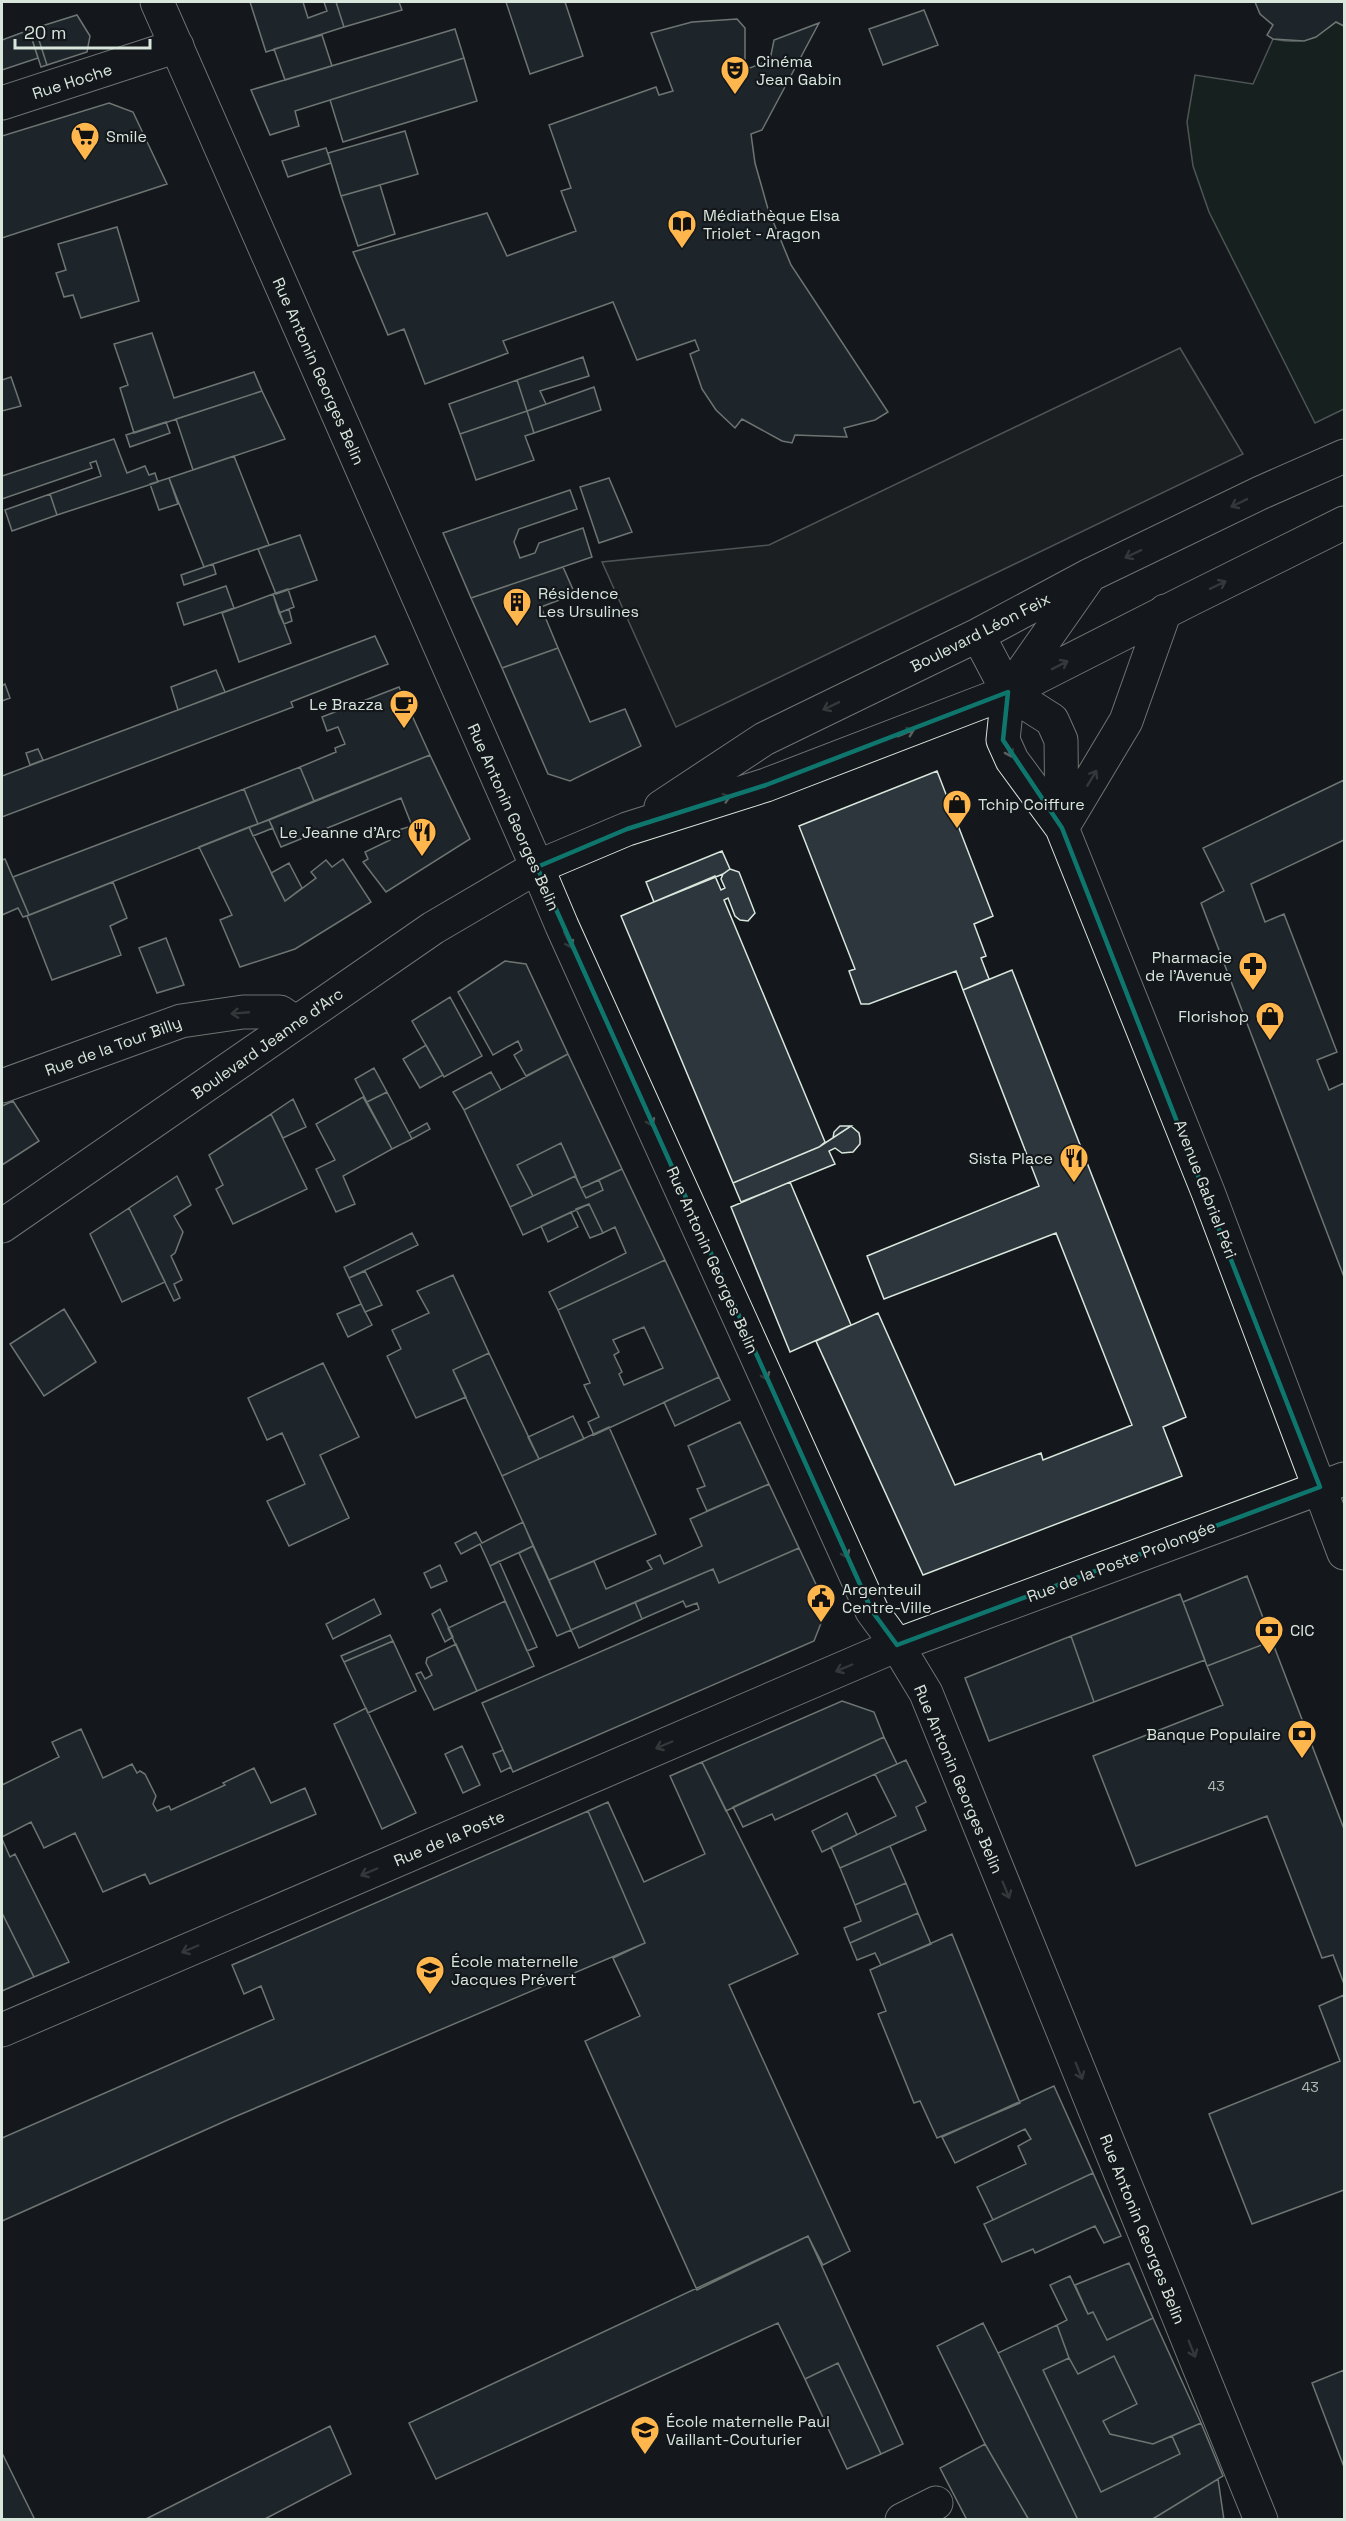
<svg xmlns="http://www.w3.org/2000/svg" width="1346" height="2521" font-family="'Space Grotesk',sans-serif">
  <rect width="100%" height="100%" fill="#14181c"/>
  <path fill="#1a2d24" stroke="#939e99" stroke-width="1.5" d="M1336,22l8,4v383l-29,14 -106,-211 -16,-46 -6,-44 8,-47 58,9 20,-45c30,6 39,1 63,-17z"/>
  <path fill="#24282b" stroke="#939e99" stroke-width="1.5" d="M1180,348l63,106 -567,273 -74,-165 167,-17z"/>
  <path fill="#2c363c" stroke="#d8e6dc" stroke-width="1.5" fill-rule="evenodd" d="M250,2h53l5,16 19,-7 -3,-9h12l8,25 -78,25z
    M336,2h63l3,8 -58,17z
    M506,2h59l18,54 -53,18z
    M1255,2h89v24l-8,-4 -20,15 -12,4 -31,-2 -6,-4 6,-10 -13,-11z
    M924,10l14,35 -55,20 -14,-36z
    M77,15l13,21 -3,16 -40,13 -9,-28 -6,2 -3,-9z
    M737,19l8,9v36l5,4 20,-8 4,-20 45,-17 -57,107 -11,4 4,29 13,46 23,56 97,147 -13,8 -31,8 3,9 -52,-2 -3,8 -10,-2 -40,-22 -7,9 -19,-18 -14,-21 -12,-35 9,-4 -4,-10 -58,20 -24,-58 -110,39 5,12 -83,31 -21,-55 -16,6 -35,-83 134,-39 20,43 69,-25 -15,-40 10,-3 -22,-63 107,-38 3,8 14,-4 -22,-58 41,-11z
    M455,29l9,29 -169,53 4,15 -29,9 -19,-45z
    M29,30l9,28 -36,12v-30z
    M322,35l10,31 -47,14 -11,-31z
    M38,37l9,28 -6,2 -9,-28z
    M464,58l13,43 -134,41 -13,-42z
    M109,103l24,9 34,72 -165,54v-102z
    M405,131l13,43 -77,22 -13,-43z
    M326,148l5,15 -43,14 -6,-16z
    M380,185l15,49 -37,12 -17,-50z
    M117,227l22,74 -58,17 -8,-23 -9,2 -8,-24 10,-3 -8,-26z
    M152,333l22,65 80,-26 8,19 -128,42 -14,-45 8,-3 -14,-41z
    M583,357l6,19 -49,15 6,13 -19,7 -10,-31z
    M11,377l10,29 -19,5v-31z
    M517,380l10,31 -67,23 -11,-30z
    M594,387l7,23 -67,23 -7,-22z
    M262,391l23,48 -92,31 -17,-51z
    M527,411l7,22 -9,3 9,24 -58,20 -16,-46z
    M166,422l4,11 -40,14 -4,-12z
    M114,439l13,34 18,-7 4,9 6,-2 3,9 -101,33 -7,-21 51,-18 -5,-15 -6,2 2,5 -90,31v-23z
    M234,456l35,89 -65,22 -35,-89z
    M169,478l9,26 -19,6 -9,-26z
    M609,478l23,54 -33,11 -19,-56z
    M570,490l7,19 -58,20 -5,13 6,16 15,-5 4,-10 44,-15 9,29 -121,41 -28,-65z
    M50,494l7,21 -45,16 -7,-21z
    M300,535l17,45 -41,14 -18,-45z
    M213,564l3,10 -32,11 -3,-10z
    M563,567l12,27 -34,13 17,41 -56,20 -31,-70z
    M226,586l8,22 -50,17 -7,-22z
    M288,589l6,18 -15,6 -6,-19z
    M273,594l18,49 -52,19 -17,-49z
    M289,609l3,12 -8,3 -5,-11z
    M375,636l13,28 -97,38 2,5 -291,110v-41z
    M558,648l32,74 35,-13 16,37 -71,35 -22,-7 -46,-106z
    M216,670l9,22 -47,18 -7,-23z
    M5,684l5,14 -8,3v-15z
    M399,687l31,68 -116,46 -14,-34 36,-15 -1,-4 10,-4 -7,-17 -11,4 -5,-14z
    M38,749l5,11 -13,5 -4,-12z
    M430,755l40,84 -84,53 -23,-30 5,-3 -3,-7 25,-12 -2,-7 24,-7 -11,-28 -120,49 -12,-27z
    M300,767l14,34 -56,23 -14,-35z
    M937,771l56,145 -19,8 12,32 -5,2 8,21 -26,11 -7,-19 -87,33h-8l-12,-33 6,-2 -56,-143z
    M1344,780v60l-93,44 14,38 19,-8 53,138 -20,8 12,30 15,-7v194l-143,-374 23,-12 -21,-43z
    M244,789l14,35 -229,91 -16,-38z
    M269,820l4,8 -20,8 -4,-9z
    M249,827l36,74 31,-23 -5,-6 15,-12 6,7 11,-8 28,43 -76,47 -55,18 -20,-47 12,-5 -33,-68z
    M722,851l8,18 -7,5 -69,28 -8,-20z
    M5,859l24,56 -6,2 -5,-9 -16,7v-55z
    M289,863l13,25 -17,13 -14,-28z
    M730,869l9,3 16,41 -7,8 -8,-1 -5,-4 -7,-18 -4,2 101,242 -6,5 -86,36 -112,-267 94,-40 6,14 4,-2 -4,-9 2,-5z
    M113,882l14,36 -17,8 11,29 -69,25 -25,-64z
    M166,938l18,47 -27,8 -18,-45z
    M505,961l21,3 42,90 -42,22 -12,-21 8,-5 -4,-9 -25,14 -35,-63z
    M1012,970l174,447 -23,10 19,49 -259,99 -107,-234 62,-28 77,172 86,-32 2,7 89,-35 -76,-192 -172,66 -17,-43 172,-70 -76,-196z
    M450,997l32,59 -38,21 -32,-56z
    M426,1045l17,30 -23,13 -17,-29z
    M568,1054l54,115 -41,19 -20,-45 -44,22 16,31 -23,11 -46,-97z
    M374,1068l13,24 -20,10 -12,-23z
    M491,1072l10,18 -37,20 -11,-18z
    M387,1092l25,47 -20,10 -25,-47z
    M363,1097l29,52 -49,27 12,28 -19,8 -20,-43 19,-9 -19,-36z
    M293,1099l13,28 -23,11 -12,-24z
    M13,1101l26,40 -37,24v-59z
    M271,1114l36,75 -74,35 -17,-35 7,-4 -14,-30z
    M427,1123l3,6 -18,10 -3,-6z
    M840,1126h11l-18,12 1,-6z
    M851,1126l8,7 1,5v6l-7,8 -11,1 -7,-5 -6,3 6,13 -94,38 -8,-19 86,-36z
    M561,1143l15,33 -43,20 -16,-31z
    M622,1169l43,91 -107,50 -9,-18 77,-39 -11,-26 -12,6 -14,-29 -66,31 -13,-28 65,-31 11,22 17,-8 -4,-10z
    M177,1176l14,29 -17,11 9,16 -8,21 -4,3 11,24 -8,4 6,14 -6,3 -45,-93z
    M599,1180l4,10 -17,8 -5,-10z
    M790,1182l61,143 -61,27 -59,-145z
    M589,1204l14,29 -13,5 -14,-29z
    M129,1208l36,74 -43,20 -32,-68z
    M571,1212l7,15 -30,15 -7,-16z
    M412,1233l6,12 -69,33 -5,-11z
    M665,1260l54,117 -125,58 -6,-13 11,-5 -15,-32 6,-2 -32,-73zM644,1327l19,41 -39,17 -5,-11 3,-2 -8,-17 5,-3 -6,-12z
    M365,1271l17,34 -17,7 -16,-34z
    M453,1275l36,78 -36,17 13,27 -50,21 -29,-62 14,-7 -9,-19 37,-17 -12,-22z
    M361,1304l11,21 -24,12 -11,-23z
    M64,1309l32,53 -52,34 -34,-52z
    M489,1353l50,106 -37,17 -49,-106z
    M323,1363l36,74 -39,18 29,63 -60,28 -22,-45 38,-17 -23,-51 -15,7 -19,-42z
    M719,1377l11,23 -55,26 -11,-24z
    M573,1416l11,23 -45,20 -11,-22z
    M740,1422l29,62 -62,27 -10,-22 8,-3 -17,-40z
    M609,1427l47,107 -107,46 -47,-104z
    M769,1484l30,64 -80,35 -6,-14 -142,61 -22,-50 45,-19 12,28 46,-20 -5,-8 13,-6 4,9 38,-18 -12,-27z
    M523,1522l10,24 -43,20 -10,-22 -19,10 -6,-11 21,-11 6,11z
    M533,1546l38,84 -14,6 -38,-83z
    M799,1548l28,60 -13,33 -301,131 -31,-69 217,-94 -2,-6 -11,4 -3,-6 -41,18 -7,-17 78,-33 6,14z
    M499,1561l38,86 -10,4 -37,-85z
    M440,1565l7,16 -16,7 -7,-15z
    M1247,1576l25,65 -65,25 -24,-64z
    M1180,1594l25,66 -111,42 -23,-66z
    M374,1599l7,15 -48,25 -7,-15z
    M505,1601l29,65 -57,25 -29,-63z
    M635,1602l7,17 -63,29 -8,-18z
    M440,1609l13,28 -8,5 -13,-28z
    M390,1635l3,6 -49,21 -3,-6z
    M1071,1636l23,66 -105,39 -24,-63z
    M393,1641l23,50 -48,22 -24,-51z
    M1272,1641l72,188v155l-11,-29 -11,3 -55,-142 -131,50 -43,-110 130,-51 -16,-39z
    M456,1644l21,47 -43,19 -18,-36 5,-2 4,7 7,-4 -6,-12 1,-5z
    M842,1701l32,11 10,25 -158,74 -24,-49z
    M366,1708l50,105 -34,16 -48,-105z
    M81,1729l22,49 29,-14 5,9 3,-2 5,3 11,22 -3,8 4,7 12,-5 2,4 54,-25 -2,-2 31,-15 17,35 34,-15 11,26 -166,70 -5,-10 -42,18 -28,-59 -31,15 -13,-26 -29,15v-52l57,-28 -7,-15z
    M884,1737l13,27 -122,56 -3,-6 -29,13 -10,-20z
    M462,1746l18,39 -17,8 -18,-39z
    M503,1750l8,17 -10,5 -8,-18z
    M906,1760l20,42 -10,5 10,23 -86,38 -9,-21 65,-31 -21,-42z
    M702,1762l96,192 -69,31 121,266 -27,14 -15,-29 -111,54 -112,-249 55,-25 -27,-58 32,-15 -57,-132 20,-9 36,80 61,-28 -35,-78z
    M588,1811l57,132 -413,175 -230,103v-83l272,-119 -13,-33 -17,8 -12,-29z
    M847,1813l10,22 -35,17 -10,-21z
    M2,1839l8,18 5,-3 54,108 -35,15 -32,-64z
    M890,1846l16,37 -51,22 -15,-37z
    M906,1883l12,30 -68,30 -6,-15 17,-7 -6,-16z
    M2,1913l32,64 -32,14z
    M918,1913l13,31 -50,21 -6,-12 -18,7 -7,-17z
    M952,1934l68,169 -83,35 -17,-37 -6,2 -36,-89 8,-3 -16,-41z
    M1344,1995v195l-92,34 -43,-110 131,-53 -21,-55z
    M1054,2086l39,87 -100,47 -16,-33 49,-23 -8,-18 13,-7 -6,-10 -70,34 -13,-26z
    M1093,2173l28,63 -17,7 -9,-17 -60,27 -2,-4 -31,13 -18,-38z
    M808,2236l95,208 -22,10 -43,-91 -33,16 -27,-56 -342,156 -27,-56z
    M1129,2263l24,55 -46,22 -14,-28 -5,2 -13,-29z
    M1070,2276l18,38 5,-2 14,28 46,-22 48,105 -48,21 -43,-10 -7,-13 34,-17 -23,-48 -36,18 -9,-16 -12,-33 10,-5 -17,-35z
    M983,2323l15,30 80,167h-49l-44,-76 -48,-98z
    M1057,2325l12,33 -26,12 58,122 79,-38 -8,-18 29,-13 22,53 -72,44h-73l-80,-167z
    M1114,2356l23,48 -34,17 7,13 43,10 19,-8 8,18 -79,38 -58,-122 26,-12 9,16z
    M838,2363l43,91 -34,15 -42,-90z
    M1344,2370v97l-32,-84z
    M330,2426l21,48 -88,46h-119z
    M985,2444l44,76h-62l-27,-52z
    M2,2453l33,67h-33z
    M1218,2479l6,41h-73z"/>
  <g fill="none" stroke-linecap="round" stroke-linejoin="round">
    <g stroke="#d8e6dc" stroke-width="35">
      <path id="minor" d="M2,103l175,-57
        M537,867l25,59 310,685 25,34 29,48 335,827
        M2,1086l179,-65 62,-9h37l15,10
        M2,2030l895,-385 447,-166
        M902,2520l34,-17"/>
    </g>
    <g stroke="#d8e6dc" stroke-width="35">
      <path id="secondary" d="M157,2l380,865
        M1090,575l-82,117 -5,48 9,20 50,68 146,364 136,361
        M978,635l30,57 44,28 9,20 1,88
        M661,807l103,-68 214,-104 112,-60 170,-82 84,-37
        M1062,828l64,-107 39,-110
        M2,1226l431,-298 104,-61 90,-38 139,-44 242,-93 181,-92 155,-77"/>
    </g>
    <use href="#minor" stroke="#14181c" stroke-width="33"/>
    <use href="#secondary" stroke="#14181c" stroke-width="33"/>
  </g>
  <defs><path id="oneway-shaft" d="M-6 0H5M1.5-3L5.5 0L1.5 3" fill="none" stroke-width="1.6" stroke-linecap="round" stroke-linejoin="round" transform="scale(1.5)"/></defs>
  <g stroke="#59605f">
    <use href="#oneway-shaft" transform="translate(1239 503) rotate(154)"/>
    <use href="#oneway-shaft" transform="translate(1133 554) rotate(154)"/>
    <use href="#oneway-shaft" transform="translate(1218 585) rotate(-26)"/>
    <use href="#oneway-shaft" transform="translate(1060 665) rotate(-27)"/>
    <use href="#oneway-shaft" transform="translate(831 706) rotate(154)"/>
    <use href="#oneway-shaft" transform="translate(906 733) rotate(-22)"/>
    <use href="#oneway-shaft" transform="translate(1008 749) rotate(66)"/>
    <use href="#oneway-shaft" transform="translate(1092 778) rotate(-59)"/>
    <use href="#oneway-shaft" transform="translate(722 799) rotate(-18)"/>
    <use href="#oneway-shaft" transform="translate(568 940) rotate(64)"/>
    <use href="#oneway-shaft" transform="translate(240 1013) rotate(175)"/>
    <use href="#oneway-shaft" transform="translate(649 1118) rotate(66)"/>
    <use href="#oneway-shaft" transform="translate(764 1372) rotate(66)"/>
    <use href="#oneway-shaft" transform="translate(844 1550) rotate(66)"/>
    <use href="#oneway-shaft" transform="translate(844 1668) rotate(157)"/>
    <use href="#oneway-shaft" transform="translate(664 1745) rotate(157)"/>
    <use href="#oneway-shaft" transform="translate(369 1872) rotate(157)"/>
    <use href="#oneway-shaft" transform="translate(1006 1890) rotate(68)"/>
    <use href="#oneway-shaft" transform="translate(190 1949) rotate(157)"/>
    <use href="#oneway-shaft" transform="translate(1079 2071) rotate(68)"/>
    <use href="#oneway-shaft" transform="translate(1192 2349) rotate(68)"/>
  </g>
  <path d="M0 0H1346V2521H0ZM1008,692l-5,48 59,88 258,659 -423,158 -25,-34 -335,-744 90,-38 139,-44z" fill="#14181c" fill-opacity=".55" fill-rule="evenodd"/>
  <path fill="none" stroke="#0f766e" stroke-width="4.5" stroke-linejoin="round" d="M1008,692l-5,48 59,88 258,659 -423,158 -25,-34 -335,-744 90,-38 139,-44z"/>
  <defs>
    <g id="theatre-pin" transform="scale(1.5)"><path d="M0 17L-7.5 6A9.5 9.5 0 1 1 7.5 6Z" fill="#ffb74d" stroke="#14181c"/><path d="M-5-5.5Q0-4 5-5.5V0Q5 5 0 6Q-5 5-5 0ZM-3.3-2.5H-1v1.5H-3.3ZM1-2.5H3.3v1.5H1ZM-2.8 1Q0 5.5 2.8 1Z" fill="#111"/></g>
    <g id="supermarket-pin" transform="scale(1.5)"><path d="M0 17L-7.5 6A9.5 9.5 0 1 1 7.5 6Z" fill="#ffb74d" stroke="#14181c"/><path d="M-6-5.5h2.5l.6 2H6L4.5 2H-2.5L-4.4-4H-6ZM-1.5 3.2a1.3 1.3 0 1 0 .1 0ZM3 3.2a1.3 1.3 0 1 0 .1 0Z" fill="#111"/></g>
    <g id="library-pin" transform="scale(1.5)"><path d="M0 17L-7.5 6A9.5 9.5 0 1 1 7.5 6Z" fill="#ffb74d" stroke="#14181c"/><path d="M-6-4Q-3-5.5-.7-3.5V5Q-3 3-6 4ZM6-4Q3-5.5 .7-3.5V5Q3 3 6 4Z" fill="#111"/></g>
    <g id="building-pin" transform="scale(1.5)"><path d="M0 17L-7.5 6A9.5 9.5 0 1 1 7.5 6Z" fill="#ffb74d" stroke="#14181c"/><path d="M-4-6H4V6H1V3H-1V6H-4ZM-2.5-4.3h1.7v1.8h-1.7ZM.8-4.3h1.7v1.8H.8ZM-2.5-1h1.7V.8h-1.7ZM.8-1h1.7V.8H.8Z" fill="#111"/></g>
    <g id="cafe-pin" transform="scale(1.5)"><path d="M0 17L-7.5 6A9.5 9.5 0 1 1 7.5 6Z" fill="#ffb74d" stroke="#14181c"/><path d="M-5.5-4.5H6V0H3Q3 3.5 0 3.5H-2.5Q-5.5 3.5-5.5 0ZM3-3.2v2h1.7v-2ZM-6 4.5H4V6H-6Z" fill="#111"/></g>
    <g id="shop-pin" transform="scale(1.5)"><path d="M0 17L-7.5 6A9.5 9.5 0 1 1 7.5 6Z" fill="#ffb74d" stroke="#14181c"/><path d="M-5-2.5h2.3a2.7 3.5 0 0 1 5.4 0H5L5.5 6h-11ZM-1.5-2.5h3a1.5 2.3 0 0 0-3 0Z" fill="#111"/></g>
    <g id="restaurant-pin" transform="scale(1.5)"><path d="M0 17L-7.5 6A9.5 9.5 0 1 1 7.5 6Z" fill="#ffb74d" stroke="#14181c"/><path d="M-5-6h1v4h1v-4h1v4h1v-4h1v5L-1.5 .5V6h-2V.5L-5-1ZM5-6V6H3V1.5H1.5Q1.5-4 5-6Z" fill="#111"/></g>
    <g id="pharmacy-pin" transform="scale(1.5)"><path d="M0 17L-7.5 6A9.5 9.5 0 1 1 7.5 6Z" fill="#ffb74d" stroke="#14181c"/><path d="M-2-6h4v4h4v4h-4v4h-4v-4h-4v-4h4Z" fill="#111"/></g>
    <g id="civic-pin" transform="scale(1.5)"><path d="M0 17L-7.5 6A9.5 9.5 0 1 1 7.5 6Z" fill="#ffb74d" stroke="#14181c"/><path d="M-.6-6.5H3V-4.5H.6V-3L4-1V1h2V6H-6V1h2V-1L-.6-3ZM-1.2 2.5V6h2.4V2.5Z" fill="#111"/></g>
    <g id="bank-pin" transform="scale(1.5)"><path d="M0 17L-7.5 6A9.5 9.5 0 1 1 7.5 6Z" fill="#ffb74d" stroke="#14181c"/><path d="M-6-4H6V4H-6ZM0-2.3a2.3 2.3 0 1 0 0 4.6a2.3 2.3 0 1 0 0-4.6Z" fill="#111"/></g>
    <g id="school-pin" transform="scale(1.5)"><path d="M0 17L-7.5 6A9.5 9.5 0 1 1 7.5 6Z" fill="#ffb74d" stroke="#14181c"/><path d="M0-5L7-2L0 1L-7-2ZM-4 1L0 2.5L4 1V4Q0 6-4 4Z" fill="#111"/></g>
  </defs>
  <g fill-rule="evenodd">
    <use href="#theatre-pin" x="735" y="70"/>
    <use href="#supermarket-pin" x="85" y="136"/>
    <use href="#library-pin" x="682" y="224"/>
    <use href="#building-pin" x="517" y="602"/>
    <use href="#cafe-pin" x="404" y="704"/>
    <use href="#shop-pin" x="957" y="804"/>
    <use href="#restaurant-pin" x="422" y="832"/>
    <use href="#pharmacy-pin" x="1253" y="966"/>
    <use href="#shop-pin" x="1270" y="1016"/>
    <use href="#restaurant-pin" x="1074" y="1158"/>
    <use href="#civic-pin" x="821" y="1598"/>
    <use href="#bank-pin" x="1269" y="1630"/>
    <use href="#bank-pin" x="1302" y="1734"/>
    <use href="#school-pin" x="430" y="1970"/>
    <use href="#school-pin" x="645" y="2430"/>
  </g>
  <g text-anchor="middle" stroke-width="4.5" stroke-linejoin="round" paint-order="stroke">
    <g font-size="14" fill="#adbab4">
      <text x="1216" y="1791">43</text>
      <text x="1310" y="2092">43</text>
    </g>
    <g font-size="16" fill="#d8e6dc" stroke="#14181c" text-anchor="start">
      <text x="756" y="67">Cinéma<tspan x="756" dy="18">Jean Gabin</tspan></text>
      <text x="106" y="142">Smile</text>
      <text x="703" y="221">Médiathèque Elsa<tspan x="703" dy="18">Triolet - Aragon</tspan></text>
      <text x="538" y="599">Résidence<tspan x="538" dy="18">Les Ursulines</tspan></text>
      <text x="383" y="710" text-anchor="end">Le Brazza</text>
      <text x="978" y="810">Tchip Coiffure</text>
      <text x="401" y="838" text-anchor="end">Le Jeanne d'Arc</text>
      <text x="1232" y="963" text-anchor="end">Pharmacie<tspan x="1232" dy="18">de l'Avenue</tspan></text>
      <text x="1249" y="1022" text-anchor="end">Florishop</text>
      <text x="1053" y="1164" text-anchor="end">Sista Place</text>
      <text x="842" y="1595">Argenteuil<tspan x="842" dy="18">Centre-Ville</tspan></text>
      <text x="1290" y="1636">CIC</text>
      <text x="1281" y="1740" text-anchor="end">Banque Populaire</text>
      <text x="451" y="1967">École maternelle<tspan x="451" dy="18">Jacques Prévert</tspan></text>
      <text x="666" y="2427">École maternelle Paul<tspan x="666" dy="18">Vaillant-Couturier</tspan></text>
    </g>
    <g font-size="16" fill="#d8e6dc" stroke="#14181c">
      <text transform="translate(72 81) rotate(-18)" y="6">Rue Hoche</text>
      <text transform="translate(319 371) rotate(66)" y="6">Rue Antonin Georges Belin</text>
      <text transform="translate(980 632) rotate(-27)" y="6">Boulevard Léon Feix</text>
      <text transform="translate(514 817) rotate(66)" y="6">Rue Antonin Georges Belin</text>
      <text transform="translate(267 1043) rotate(-35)" y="6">Boulevard Jeanne d'Arc</text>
      <text transform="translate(113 1046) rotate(-20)" y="6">Rue de la Tour Billy</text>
      <text transform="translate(1206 1189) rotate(69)" y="6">Avenue Gabriel Péri</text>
      <text transform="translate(713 1260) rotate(66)" y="6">Rue Antonin Georges Belin</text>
      <text transform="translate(1121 1561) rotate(-21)" y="6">Rue de la Poste Prolongée</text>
      <text transform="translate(959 1779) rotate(67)" y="6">Rue Antonin Georges Belin</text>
      <text transform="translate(449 1838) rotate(-23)" y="6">Rue de la Poste</text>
      <text transform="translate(1143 2229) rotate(68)" y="6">Rue Antonin Georges Belin</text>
    </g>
  </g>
  <rect width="1346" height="2521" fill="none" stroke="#d8e6dc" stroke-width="6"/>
  <path d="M15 39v9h135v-9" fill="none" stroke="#d8e6dc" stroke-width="3"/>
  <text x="24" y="39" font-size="18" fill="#d8e6dc" stroke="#14181c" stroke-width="4.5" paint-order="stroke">20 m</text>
</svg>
